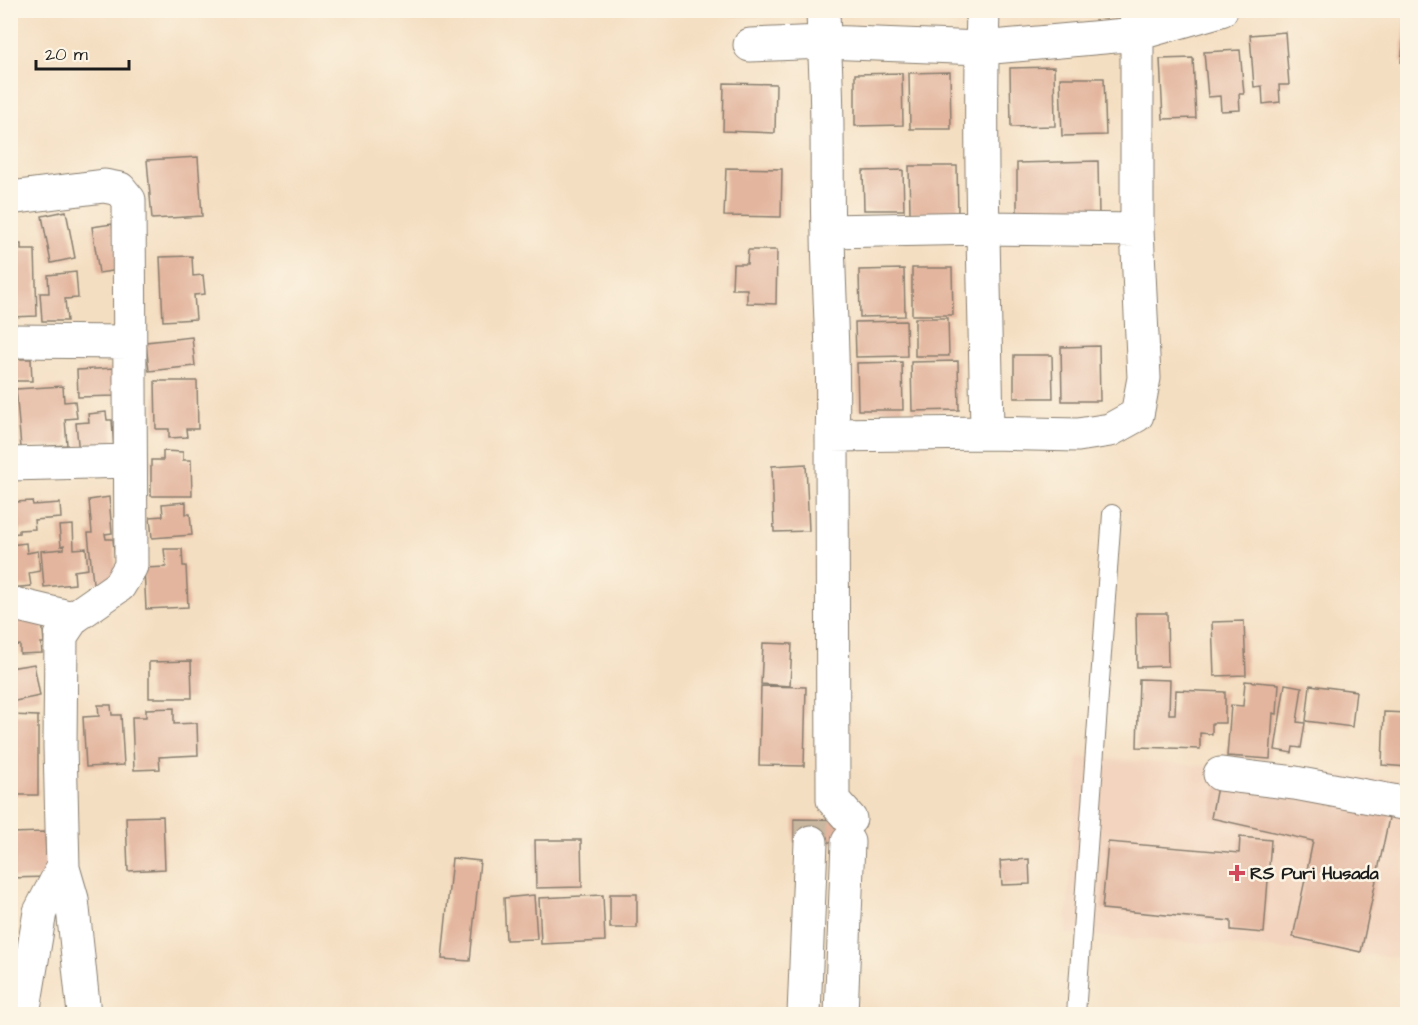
<svg xmlns="http://www.w3.org/2000/svg" width="1418" height="1025" font-family="'Architects Daughter',sans-serif">
  <rect width="100%" height="100%" fill="#fcf5e5"/>
  <filter id="ink" filterUnits="userSpaceOnUse"><feTurbulence type="fractalNoise" baseFrequency=".0167" numOctaves="2"/><feDisplacementMap in="SourceGraphic" scale="12" xChannelSelector="R" yChannelSelector="G"/><feConvolveMatrix kernelMatrix="1 2 1 2 8 2 1 2 1" color-interpolation-filters="sRGB"/></filter>
  <filter id="wash" filterUnits="userSpaceOnUse"><feTurbulence type="fractalNoise" baseFrequency=".008" numOctaves="4" result="noise"/><feDisplacementMap in="SourceGraphic" scale="24" xChannelSelector="R" yChannelSelector="G"/><feGaussianBlur stdDeviation="1.35" result="paint"/><feColorMatrix in="noise" values="0 0 0 0 0 0 0 0 0 0 0 0 0 0 0 0 0 1.4 0 .05"/><feComposite in="paint" operator="in"/></filter>
  <g filter="url(#wash)">
    <rect width="100%" height="100%" fill="#f4dec1"/>
    <path fill="#f3d4be" d="M1078,757l329,23v32l-9,145 -332,-23z"/>
    <g id="blocks">
      <path fill="#e3b59e" d="M731,10h44v6h-44z
        M856,10h50v3h-50z
        M916,10h44v4l-44,1z
        M1406,19h2v44l-7,-1z
        M1285,32l4,53h-10l1,17 -17,2 -1,-18 -8,1 -4,-52z
        M1240,50l4,44h-5l1,16 -19,1 -1,-15 -12,1 -4,-45z
        M1193,58l3,60 -33,1 -3,-60z
        M1054,67l1,59 -44,1 -1,-59z
        M950,72l1,57h-41l-1,-56z
        M902,73l1,52 -48,1v-52z
        M1060,78h44l2,57 -44,1z
        M724,83l52,1 -1,49 -52,-2z
        M198,157l4,59 -50,3 -5,-59z
        M1098,161l1,55 -82,1v-54z
        M909,166h48l1,47h-48z
        M726,168l56,1 -1,48 -57,-1z
        M903,170l1,40h-40l-1,-39z
        M66,211l9,47 -24,5 -9,-47z
        M112,224l7,46 -20,3 -7,-46z
        M10,244h11v6h14l2,66 -27,1z
        M748,250h29l-1,54 -29,-1v-14h-15l1,-25h14z
        M192,256l1,20 10,-1 2,19 -11,1 2,24 -33,2 -3,-64z
        M912,268h40l1,47h-41z
        M904,269l1,47 -45,1 -1,-47z
        M76,272l2,26 -13,1 2,22h-25l-2,-28h9l-1,-18z
        M915,318h33l1,38h-34z
        M906,321l1,35 -51,1 -1,-35z
        M192,337l3,29 -46,5 -3,-29z
        M1099,346l1,55h-38l-1,-54z
        M1014,355h38l1,43h-39z
        M10,359h21l1,22h-22z
        M958,361l1,49 -47,1 -1,-49z
        M902,362l1,48h-45l-1,-47z
        M114,368l1,28 -37,1 -1,-27z
        M155,381h42l1,48h-12l1,8 -18,1v-9h-13z
        M63,386l1,16 11,-1 2,17 -12,1 2,26 -46,3 -5,-59z
        M106,412l1,8h5l2,31 -35,3 -3,-31 13,-1 -1,-8z
        M163,451l20,1v8h8l1,36h-41v-36h12z
        M806,464l3,67 -35,1 -2,-66z
        M15,496l1,6 16,-1 1,4 27,-2 1,15 -27,2 1,9 -16,1v3l-9,1v-37z
        M109,497l3,36 -7,1 1,5h7l3,34 -6,8 -17,2 -5,-50h4l-3,-33z
        M186,502v12h4l2,21 -40,3 -2,-21 13,-1 -1,-12z
        M73,525l1,24 12,-1 2,21 -14,2 1,13 -31,3 -3,-36 23,-2v-4l-3,1 -2,-20z
        M26,543l1,10 11,-2 2,20 -11,2 2,13 -21,2v-43z
        M164,549h18l1,17h3l2,41 -42,2 -2,-41 22,-1z
        M1136,613h31l1,53 -31,1z
        M42,618l2,25h-3l1,10 -22,1v-9l-10,1v-25z
        M1244,621l2,54 -32,1 -2,-54z
        M763,643l29,1 -2,42 -29,-2z
        M191,661l1,37h-43v-36z
        M34,664l6,32 -30,6v-34z
        M1139,679l31,1 -1,34h6l1,-24 49,2v31h-13v11l-12,-1v16l-63,-2z
        M1245,681l34,3 -2,30 -4,-1 -3,46 -43,-3 4,-51 12,1z
        M1285,684l17,3 -5,35 8,1 -4,25 -8,-1 -1,6 -17,-3z
        M1310,685l46,6 -4,36 -46,-6z
        M761,686l45,1 -2,79 -45,-1z
        M98,705h13l1,10h9l3,50 -38,2 -3,-50 16,-1z
        M174,708v16l23,-1 1,32 -39,2 1,12 -26,1 -2,-53h14v-8z
        M1384,712l24,1v54l-26,-2z
        M10,715l28,1v79h-28z
        M1219,776l171,37 -29,139 -68,-15 20,-96 -102,-23z
        M163,816l2,53 -37,2 -2,-54z
        M794,819l68,1 -1,22h-67z
        M45,832l2,45 -37,1v-45z
        M1240,837l31,3 -7,93 -33,-3v-9l-129,-12 6,-67 131,11z
        M535,840h46l1,47 -46,1z
        M452,858l28,3 -10,100 -28,-2z
        M1029,859l1,25 -28,1 -2,-24z
        M610,894h27v34h-27z
        M534,895l3,44 -31,1 -2,-42z
        M603,895l2,46 -64,3 -2,-46z"/>
    </g>
  </g>
  <g filter="url(#ink)">
    <use href="#blocks" fill-opacity="0" stroke="#887d6e" stroke-width="1.5"/>
    <g fill="none" stroke-linecap="round" stroke-linejoin="round">
      <path stroke="#c9b7a0" stroke-width="33" stroke-dasharray="33 16" stroke-linecap="butt" d="M811,820v22"/>
      <g stroke="#887d6e" stroke-width="20">
        <path id="service" d="M1076,1014l36,-500"/>
      </g>
      <g stroke="#887d6e" stroke-width="35">
        <path id="minor" d="M983,10c-4,141 2,283 4,423l-155,2c3,-67 -3,-134 -4,-201 -2,-64 1,-128 -4,-192l158,6 155,-14v196l7,148 -7,37 -27,15 -32,5 -91,-2
          M1137,11v23l84,-24
          M750,45l74,-3 -1,-32
          M10,198l94,-12 16,3 9,11 2,366 -12,20 -46,32 -12,18 -1,110 3,122 9,31 12,115
          M828,231l156,-3 153,2
          M10,341l118,1
          M832,435l1,365 17,19
          M10,464l120,-3
          M10,603l63,15
          M1220,774l75,9 113,21
          M23,1014l17,-102 23,-44
          M804,1014l7,-172
          M841,1014l7,-172"/>
      </g>
      <use href="#service" stroke="#fff" stroke-width="18"/>
      <use href="#minor" stroke="#fff" stroke-width="33"/>
    </g>
  </g>
  <path fill="#d1495b" stroke="#fcf5e5" stroke-width="2" d="M1234 864h6v6h6v6h-6v6h-6v-6h-6v-6h6z"/>
  <g text-anchor="middle" stroke-width="5" stroke-linejoin="round" paint-order="stroke">
    <g font-size="18" font-weight="bold" fill="#1c1c1c" stroke="#fcf5e5" text-anchor="start">
      <text x="1250" y="879">RS Puri Husada</text>
    </g>
  </g>
  <rect width="1418" height="1025" fill="none" stroke="#fcf5e5" stroke-width="36"/>
  <path d="M36 60v9h93v-9" fill="none" stroke="#1c1c1c" stroke-width="3"/>
  <text x="45" y="60" font-size="18" fill="#1c1c1c" stroke="#fcf5e5" stroke-width="4.5" paint-order="stroke">20 m</text>
</svg>
